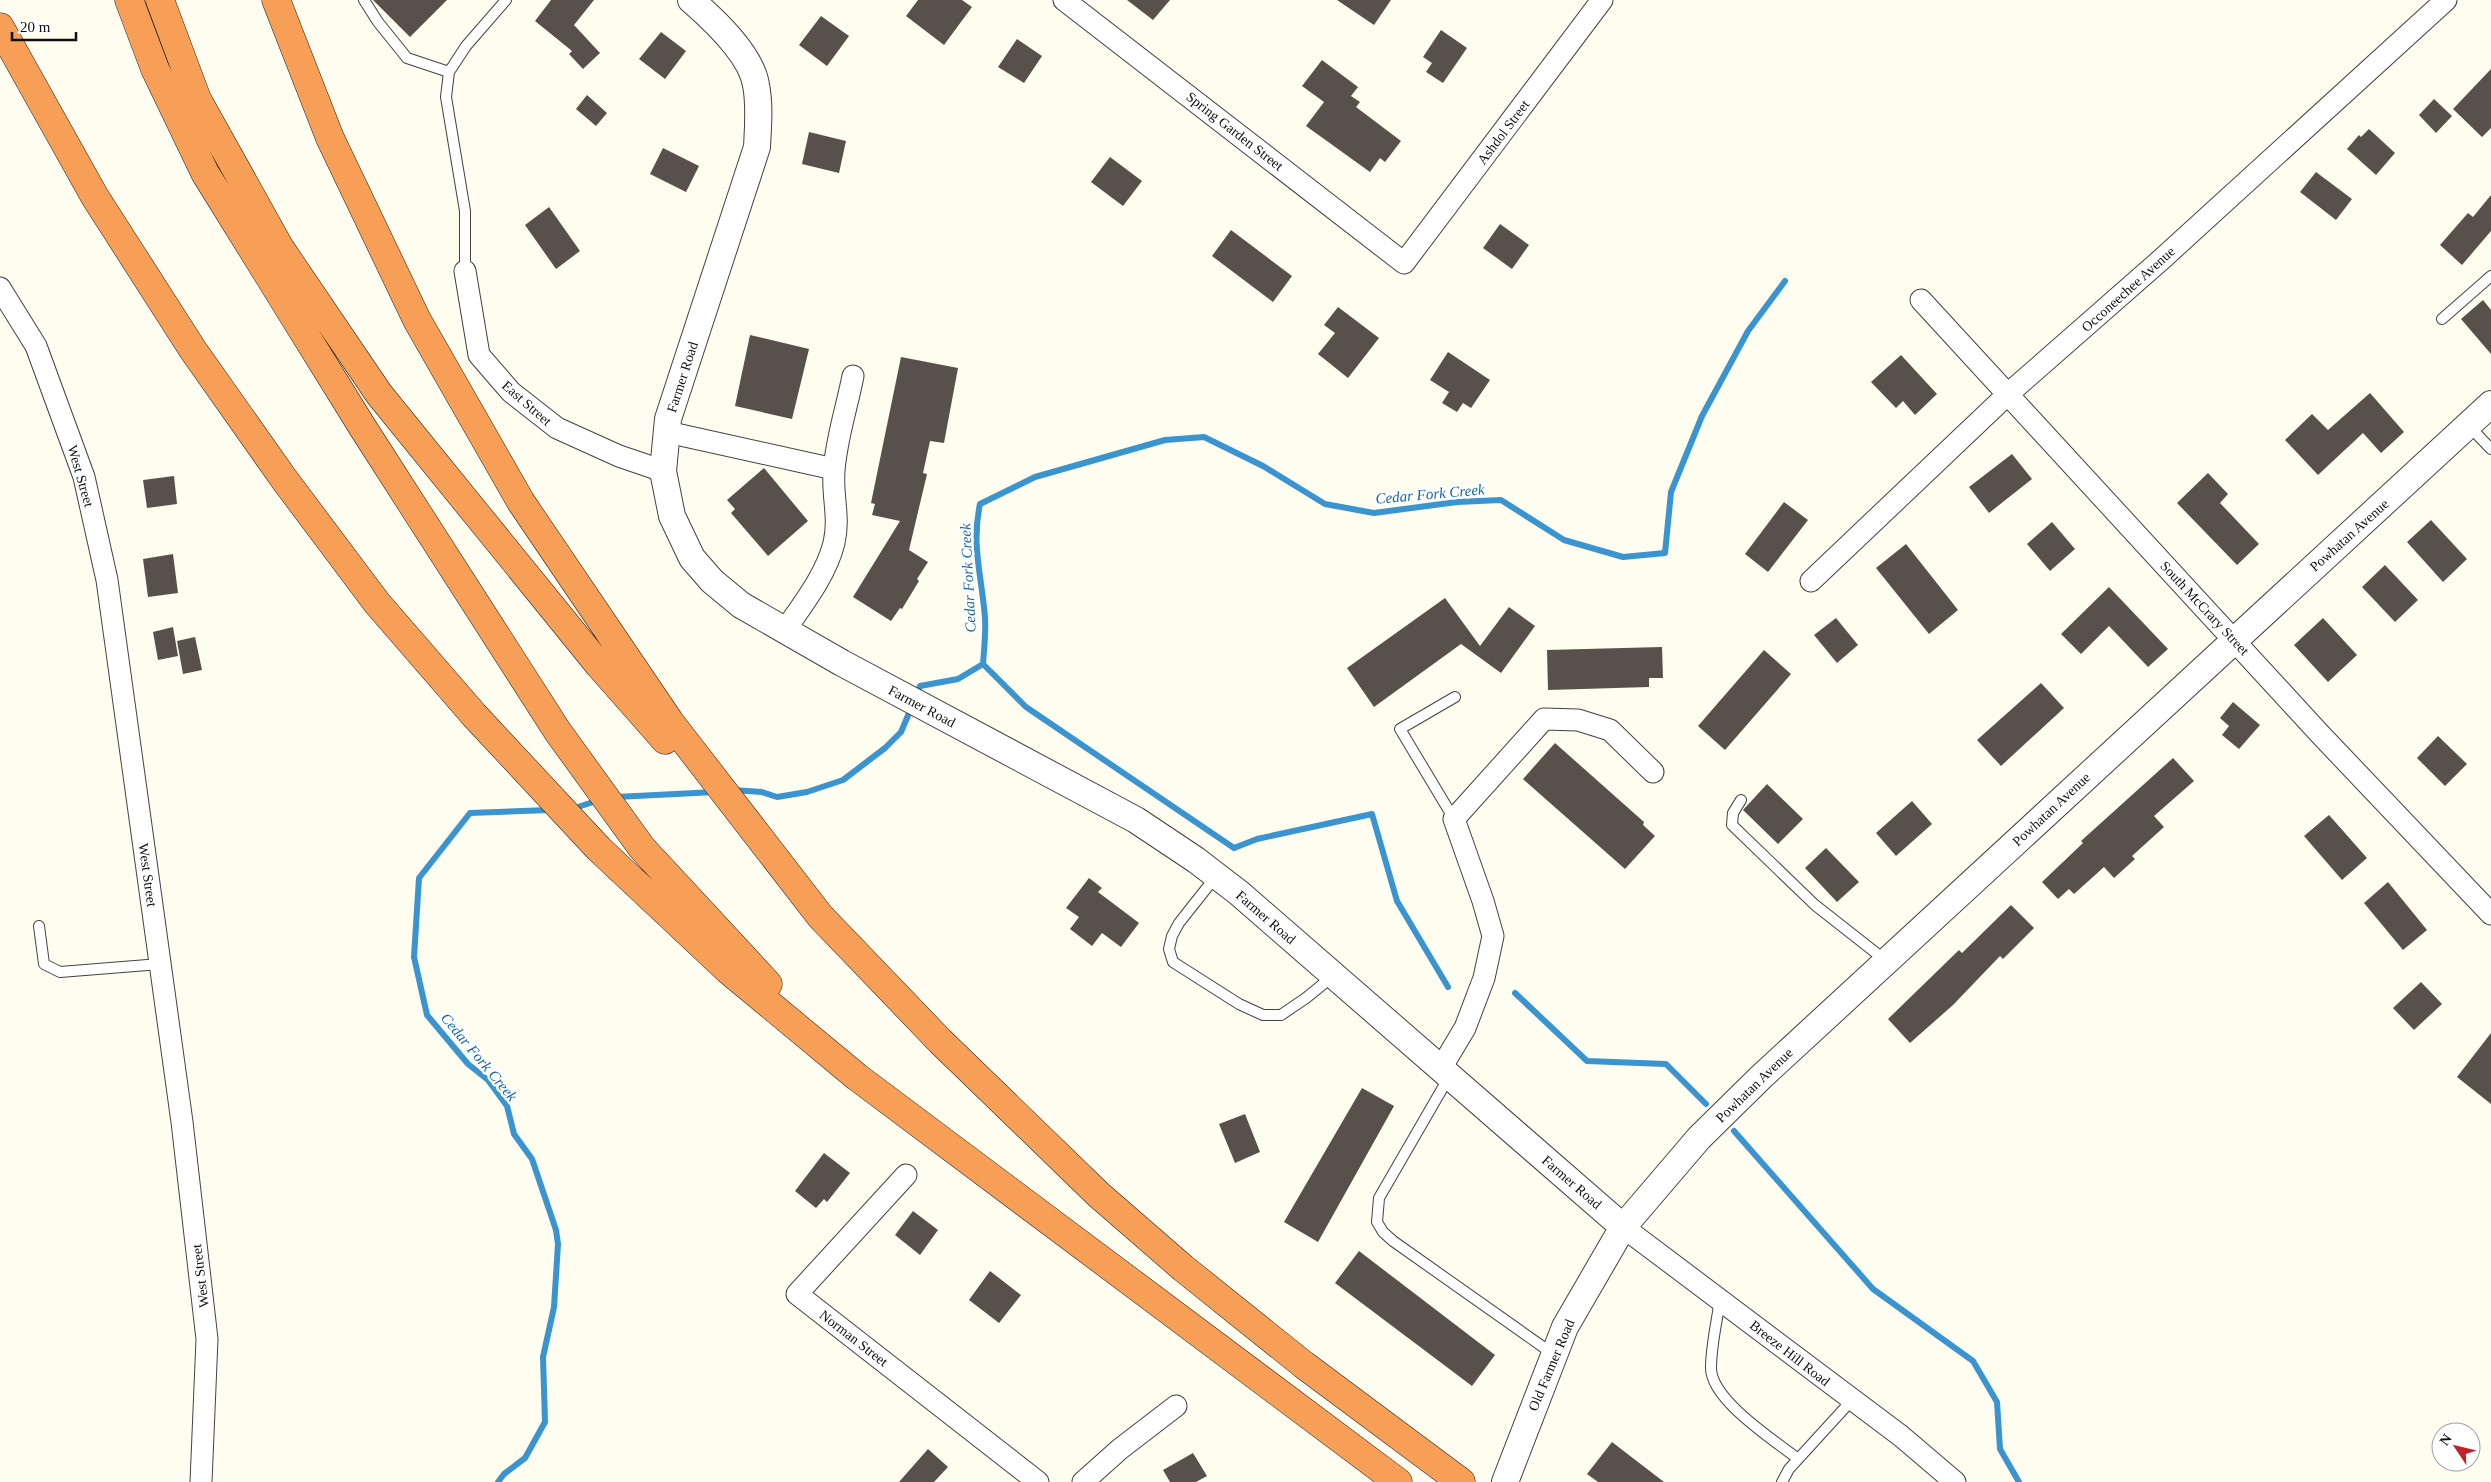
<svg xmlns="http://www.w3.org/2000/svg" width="2491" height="1482" font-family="Georgia,serif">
  <rect width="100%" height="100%" fill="#fffcf0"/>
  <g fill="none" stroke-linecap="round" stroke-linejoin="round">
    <path stroke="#3994d0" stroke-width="6" d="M983,664l43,43 208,141 23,-9 115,-25 25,87 51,86
      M916,697l4,-11 38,-7 25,-15c1,-15 3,-31 2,-46 -3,-41 -14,-72 -5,-114l55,-27 130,-37 39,-3 59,29 62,38 49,9 83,-11 44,-2 63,40 59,17 42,-4 6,-61 31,-76 46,-85 37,-50
      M733,790l29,2 15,5 30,-5 36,-12 42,-32 16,-16 11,-26
      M616,797l99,-5
      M572,809l27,-9
      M1515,993l72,68 79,3 40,40
      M1734,1131l139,158 100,72 24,41 3,47 19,33
      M498,1482l6,-8 21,-16 20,-36 -2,-65 11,-50 4,-63 -2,-14 -24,-71 -18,-25 -7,-28 -19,-26 -20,-16 -41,-49 -13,-58 5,-79 51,-65 80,-3"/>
  </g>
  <path fill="#58504b" d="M373,0h74l-37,37z
    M551,0h43l-20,25 26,28 -17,16 -14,-15 3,-3 -37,-30z
    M918,0h44l10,7 -28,38 -38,-29z
    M1127,0h43l-17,20z
    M1337,0h54l-17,25z
    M821,16l28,20 -22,30 -28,-21z
    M1441,30l26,18 -24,35 -17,-11 6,-9 -9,-6z
    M661,32l25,19 -21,28 -26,-20z
    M1017,39l25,17 -18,27 -26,-16z
    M1322,60l36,27 -7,9 9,6 -4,5 45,34 -16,21 -5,-4 -10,14 -64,-46 18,-24 -22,-16z
    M2491,69v59l-9,9 -29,-28z
    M587,95l20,18 -11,13 -20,-17z
    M2434,99l18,17 -16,17 -17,-18z
    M2369,129l26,24 -19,22 -29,-26 12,-14 2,2z
    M809,132l37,9 -7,32 -37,-9z
    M663,148l36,18 -13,26 -36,-18z
    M1110,157l32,24 -19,25 -32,-24z
    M2316,172l36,27 -16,21 -36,-28z
    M2491,195v36l-29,34 -22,-20 28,-32 5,4z
    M549,207l31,44 -24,18 -31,-44z
    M1500,224l29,21 -17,24 -29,-21z
    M1231,230l61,46 -19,26 -61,-46z
    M2483,300l8,10v44l-30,-35z
    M1338,307l41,31 -31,40 -30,-24 17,-21 -11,-8z
    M750,335l59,14 -17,70 -57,-13z
    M1448,352l42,28 -19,28 -8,-5 -6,9 -15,-9 7,-11 -19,-12z
    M1901,355l36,39 -22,21 -12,-14 -7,7 -25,-26z
    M901,357l57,11 -14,75 -14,-2 -7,32 4,1 -18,76 19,12 -11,17 2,2 -17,28 -2,-1 -9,13 -38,-24 47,-76 -28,-6 3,-11 -4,-1z
    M2370,393l34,39 -23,21 -18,-20 -45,42 -33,-35 27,-26 16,16z
    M2012,454l20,25 -43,34 -20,-26z
    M764,468l44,53 -40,35 -37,-43 4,-4 -8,-9z
    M2208,473l20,21 -8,9 39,41 -22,21 -60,-62z
    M174,476l3,28 -30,4 -4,-28z
    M1784,502l24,18 -40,52 -23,-18z
    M2431,520l36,39 -24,23 -36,-40z
    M2052,522l23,27 -25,22 -23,-27z
    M1906,544l52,66 -29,24 -53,-66z
    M173,554l5,39 -30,4 -5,-38z
    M2385,565l33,35 -23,22 -33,-35z
    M2109,587l59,62 -20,18 -39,-41 -28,28 -20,-20z
    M1445,598l35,48 29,-39 26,19 -34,47 -40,-29 -87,63 -27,-39z
    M1836,618l22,27 -21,18 -23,-28z
    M2323,618l34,37 -29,27 -34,-37z
    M173,627l5,29 -20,4 -5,-28z
    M195,637l7,33 -19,4 -6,-33z
    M1662,647l1,31h-14v9l-101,3 -1,-40z
    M1764,650l27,24 -66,76 -27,-24z
    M2041,683l23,25 -63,58 -24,-26z
    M2233,702l27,23 -21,24 -17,-14 7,-9 -9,-8z
    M2438,736l29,28 -22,22 -28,-28z
    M1555,743l89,79 -1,3 12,11 -30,33 -102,-90z
    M2173,758l21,23 -40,35 10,11 -32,29 3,3 -21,19 -10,-11 -30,27 -5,-5 -11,10 -16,-17 41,-39 -2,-2z
    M1767,784l36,35 -25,25 -35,-34z
    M1912,801l20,23 -36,32 -20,-23z
    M2329,815l38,43 -25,22 -38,-44z
    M1826,848l33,34 -22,20 -32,-34z
    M1089,878l13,10 -4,4 41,31 -18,24 -19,-14 -10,13 -22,-17 9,-12 -13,-9z
    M2388,882l39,48 -24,20 -39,-47z
    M2011,905l23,23 -31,31 -3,-3 -47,49 -43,38 -22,-24 71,-69 3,3z
    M2421,982l21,22 -28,26 -21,-22z
    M2491,1033v71l-34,-27z
    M1362,1088l32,18 -76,136 -34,-20z
    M1245,1114l15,38 -25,11 -16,-39z
    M824,1153l26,20 -23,29 -3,-3 -8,9 -21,-17z
    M913,1211l25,19 -18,25 -25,-20z
    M1359,1251l136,104 -23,31 -137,-103z
    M990,1271l31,24 -22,28 -30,-23z
    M1612,1442l52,40h-66l-11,-8z
    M928,1449l20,18 -14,15h-35z
    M1193,1453l14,23 -11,6h-26l-7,-12z"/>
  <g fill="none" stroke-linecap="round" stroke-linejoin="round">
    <g stroke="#424242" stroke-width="12">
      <path id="service" d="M364,0l14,22 29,36 42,14
        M465,271v-60l-19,-114 3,-25 17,-26 40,-46
        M2442,319l49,-43
        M2469,426l22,23
        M1741,800l-8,13 -1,12 83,80 70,55
        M1454,819l-54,-90 55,-32
        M1217,875l-38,48 -7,13 -3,13 4,13 66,42 24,11h18l25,-17 27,-22
        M39,926l5,38 16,8 100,-8
        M1449,1077l-70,121 -2,24 6,10 10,9 160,113
        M1720,1299c-3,23 -9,46 -9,69 0,32 63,72 87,91
        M1782,1482l7,-13 63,-69"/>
    </g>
    <g stroke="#424242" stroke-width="23">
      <path id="minor" d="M1064,0l340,263 198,-263
        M465,271l14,84 32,37 46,36 62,28 44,15
        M0,288l36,58 48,131 23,103 75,542 25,217 -6,143
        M1921,300l398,433 172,181
        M667,432l167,37
        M1811,581l197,-187 155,-136 283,-258
        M785,630c18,-26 41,-55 49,-87 6,-26 -2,-46 0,-72 2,-31 13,-64 19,-95
        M1441,1068l24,-40 19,-50 9,-42 -10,-35 -29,-82 90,-100 34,1 32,10 43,42
        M906,1175l-109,119 241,188
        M1623,1227l278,209 54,46
        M1083,1482l37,-33 56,-43"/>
    </g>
    <g stroke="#424242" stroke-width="28">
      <path id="tertiary" d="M691,0c23,20 60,54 65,85 4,20 2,42 1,62l-89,272 -5,52 9,45 20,42 20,23 29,24 101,58 294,157 60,40 43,33 384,334
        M1505,1482l60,-155 58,-100 76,-89 62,-61 730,-673"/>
    </g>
    <g stroke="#202020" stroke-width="29">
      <path id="motorway" d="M129,0l26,69 50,104 158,255 195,304 84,116 126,136
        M160,0l37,99 83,149 99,146 220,271 66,75
        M276,0l54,138 87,182 104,182 149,220 150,194 120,125 159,154 84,73 121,97 157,117
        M0,27l95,170 98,153 91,129 93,124 97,112 125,134 129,121 129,107 541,405"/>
    </g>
    <use href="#service" stroke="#fff" stroke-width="10"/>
    <use href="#minor" stroke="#fff" stroke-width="21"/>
    <use href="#tertiary" stroke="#fff" stroke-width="26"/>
    <use href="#motorway" stroke="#f79f56" stroke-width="28"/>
  </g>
  <g text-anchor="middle" stroke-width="5" stroke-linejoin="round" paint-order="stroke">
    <g font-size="14" fill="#0f0f0f" stroke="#fff">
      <text transform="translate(1235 131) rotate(38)" y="5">Spring Garden Street</text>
      <text transform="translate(1503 132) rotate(-53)" y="5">Ashdol Street</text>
      <text transform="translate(2128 289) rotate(-42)" y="5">Occoneechee Avenue</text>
      <text transform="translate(682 377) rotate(-72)" y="5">Farmer Road</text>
      <text transform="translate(527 403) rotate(41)" y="5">East Street</text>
      <text transform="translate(81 476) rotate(74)" y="5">West Street</text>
      <text transform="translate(2349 535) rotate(-42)" y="5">Powhatan Avenue</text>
      <text transform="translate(2205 608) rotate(47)" y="5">South McCrary Street</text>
      <text transform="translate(922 706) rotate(28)" y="5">Farmer Road</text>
      <text transform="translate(2051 809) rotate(-43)" y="5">Powhatan Avenue</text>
      <text transform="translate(148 875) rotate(82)" y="5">West Street</text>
      <text transform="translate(1266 917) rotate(41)" y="5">Farmer Road</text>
      <text transform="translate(1754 1085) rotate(-44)" y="5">Powhatan Avenue</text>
      <text transform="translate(1572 1182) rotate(41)" y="5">Farmer Road</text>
      <text transform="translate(200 1276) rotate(-97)" y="5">West Street</text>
      <text transform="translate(854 1338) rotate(38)" y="5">Norman Street</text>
      <text transform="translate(1790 1353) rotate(38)" y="5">Breeze Hill Road</text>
      <text transform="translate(1551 1365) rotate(-67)" y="5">Old Farmer Road</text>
    </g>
    <g font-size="15" font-style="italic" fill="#1565a4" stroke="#fff">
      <text transform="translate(1430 494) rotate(-5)" y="5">Cedar Fork Creek</text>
      <text transform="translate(968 578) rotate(-93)" y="5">Cedar Fork Creek</text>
      <text transform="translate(479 1057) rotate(50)" y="5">Cedar Fork Creek</text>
    </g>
  </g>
  <g transform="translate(2456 1447) rotate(305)"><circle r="24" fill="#ffffff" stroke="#9f9f9f"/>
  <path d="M0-4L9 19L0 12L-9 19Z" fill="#c2232b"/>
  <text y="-8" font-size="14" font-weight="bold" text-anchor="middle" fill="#0f0f0f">N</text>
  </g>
  <path d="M12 32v8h64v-8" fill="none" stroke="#0f0f0f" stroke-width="2.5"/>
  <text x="20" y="32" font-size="15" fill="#0f0f0f" stroke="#ffffff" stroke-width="4" paint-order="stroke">20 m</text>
</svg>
